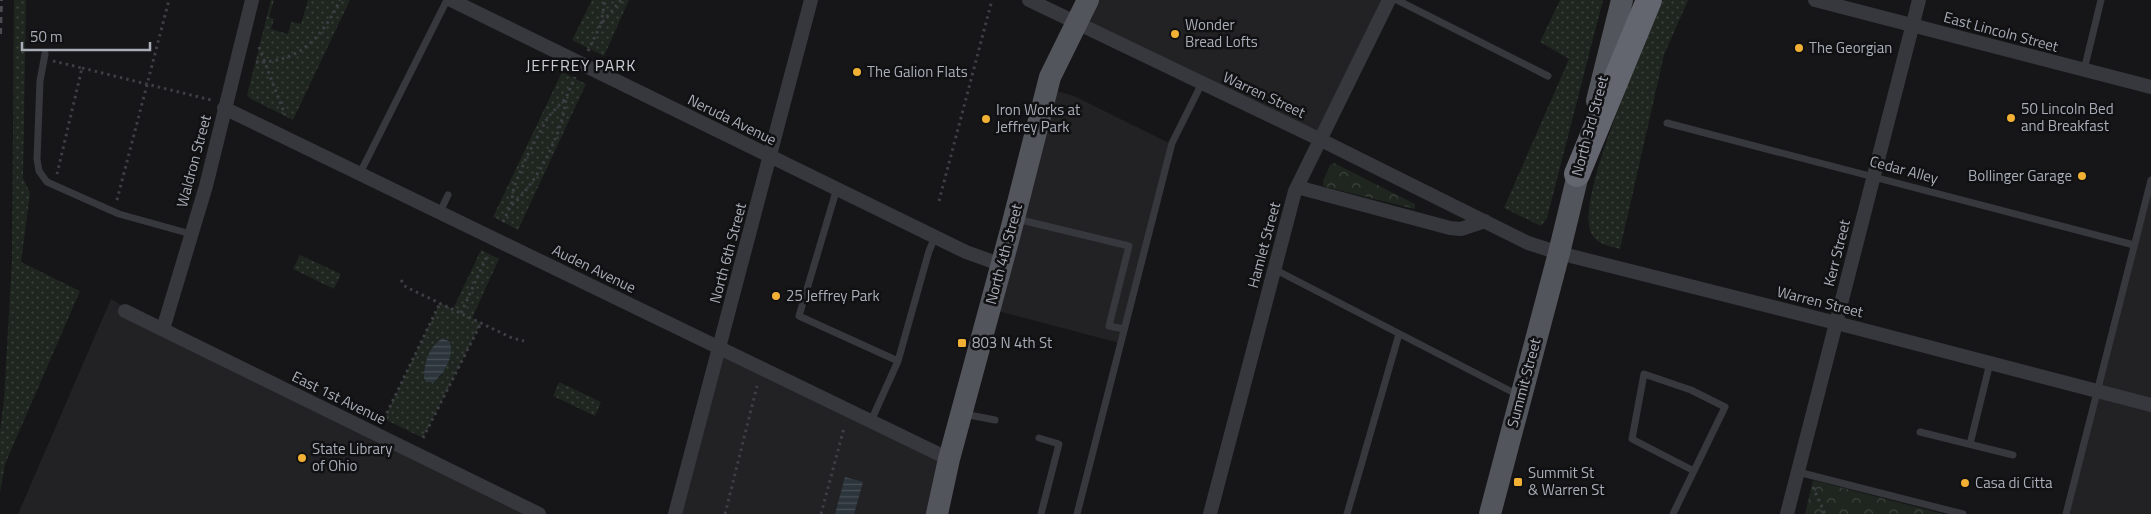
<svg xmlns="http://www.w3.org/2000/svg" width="2151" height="514" font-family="'Titillium Web',sans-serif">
  <defs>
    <pattern id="grass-dots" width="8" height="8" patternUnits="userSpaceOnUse" patternTransform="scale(1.25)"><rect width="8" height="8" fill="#1e261f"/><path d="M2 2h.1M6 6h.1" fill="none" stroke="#3c433d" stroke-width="1.8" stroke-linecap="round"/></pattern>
    <pattern id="park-crowns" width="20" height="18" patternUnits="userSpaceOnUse" patternTransform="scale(1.25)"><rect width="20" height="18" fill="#1e261f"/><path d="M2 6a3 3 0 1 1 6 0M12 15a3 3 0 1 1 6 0" fill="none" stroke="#3c433d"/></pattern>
    <pattern id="water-rules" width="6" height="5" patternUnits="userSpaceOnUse" patternTransform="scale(1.25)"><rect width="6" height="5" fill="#2c353c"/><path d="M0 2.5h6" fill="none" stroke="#485056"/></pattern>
  </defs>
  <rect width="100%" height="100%" fill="#161618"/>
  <path fill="#222225" d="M1082,0h303l-67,140 -242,-116z
    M1047,88l27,8 97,48 -48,200 -133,-35z
    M2151,180v334h-85z
    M111,299l38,22 391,193h-522z
    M722,351l230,112 -13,51h-260z"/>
  <path fill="url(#grass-dots)" fill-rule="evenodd" d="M14,0h12l-3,178 7,15 -9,69 59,29 -75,173 -5,29v-62l4,-32 8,-138z
    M271,0h3l-5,17 5,2 -3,10 17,5 3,-12 10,2 7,-24h42l-57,120 -42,-21 -4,-4z
    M592,0h37l-25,56 -32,-16z
    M1560,0h43l-56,218 -6,8 -37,-18 65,-149 -29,-17z
    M1663,0h25l-24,55 -44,194c-13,-4 -26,-5 -30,-19 -12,-39 56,-187 73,-230z
    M562,72l24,12 -68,146 -25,-13z
    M481,250l18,9 -27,59 9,5 -58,115 -39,-19 56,-116 13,6zM443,339h4l-5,36 -8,7 -10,-10c2,-12 7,-27 19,-33z
    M300,255l41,19 -7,15 -41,-20z
    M559,382l42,20 -6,14 -42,-20z"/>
  <path fill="url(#park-crowns)" d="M1334,163l81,41v5l-89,-22 -3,-2v-4l7,-16z
    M1813,480l130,34h-138z"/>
  <path fill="url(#water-rules)" d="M443,338l7,4c4,15 -5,30 -16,40h-8l-2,-4c0,-15 5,-32 19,-40z
    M845,477l18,5 -9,32h-19z"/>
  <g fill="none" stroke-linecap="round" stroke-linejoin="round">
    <path stroke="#3d3f44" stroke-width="3" stroke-dasharray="2.5 4" stroke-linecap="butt" d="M601,24l4,-24
      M259,47l26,68
      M588,51l13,-27 20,-24
      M53,61l29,7 -25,106
      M256,62c43,1 67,-25 84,-62
      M82,68l129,32
      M117,200l52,-200
      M939,201l53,-201
      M512,205c25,-22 51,-73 54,-106
      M503,222l8,-17 3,-18 12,-29 22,-41 18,-19 9,-21
      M401,280l5,7 106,51 12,3
      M461,313l27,-59
      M384,419l56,-116
      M423,438l58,-115
      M1813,487l12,27
      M725,514l32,-128
      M821,514l23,-86"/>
    <path stroke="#37383d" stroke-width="7" d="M1397,0l151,76
      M45,54l-5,27 -3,78 2,12 8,11 72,32 72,20
      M2084,70l17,-70
      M1667,123l467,122
      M360,173l87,-173
      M837,188l-38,128 99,45
      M440,212l8,-17
      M1017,219l112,27 -20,80 15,3
      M1274,269l244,126
      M964,414l31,6
      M871,421l27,-60 31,-110 6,-14
      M1920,432l93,23
      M1039,438l20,6 -18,70
      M1970,444l20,-81
      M1798,472l165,42
      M1077,514l95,-371 30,-60
      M1347,514l52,-180
      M1673,514l52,-107 -34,-17 -47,-16 -12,65 62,32
      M2066,514l85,-334"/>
    <path stroke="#37383d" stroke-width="14" d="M451,0l515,252 36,13
      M1029,0l292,140 207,103 31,10 297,75 295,77
      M1815,0l336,87
      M224,108l725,351
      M1297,187l153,41 11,1 24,-8
      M125,311l414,203
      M163,329l43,-143 46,-186
      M675,514l136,-514
      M1210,514l85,-323 94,-191
      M1787,514l132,-514"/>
    <path stroke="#53555c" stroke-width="22" d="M1597,101l25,-101
      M937,514l12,-55 62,-229 39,-153 38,-77
      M1490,514l69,-261 23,-95"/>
    <path stroke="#63666e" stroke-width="26" d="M1577,174l72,-174"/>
    <path stroke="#4a4c52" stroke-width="4" stroke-dasharray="6 5" stroke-linecap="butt" d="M0,34l1,-34"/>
  </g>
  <g fill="#f2b134" stroke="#111113" stroke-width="2">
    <circle cx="1175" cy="34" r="5"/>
    <circle cx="1799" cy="48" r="5"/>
    <circle cx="857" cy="72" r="5"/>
    <circle cx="2011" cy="118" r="5"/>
    <circle cx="986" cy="119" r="5"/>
    <circle cx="2082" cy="176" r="5"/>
    <circle cx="776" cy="296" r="5"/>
    <rect x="957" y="338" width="10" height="10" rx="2.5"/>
    <circle cx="302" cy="458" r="5"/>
    <rect x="1513" y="477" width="10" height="10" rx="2.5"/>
    <circle cx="1965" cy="483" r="5"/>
  </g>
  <g text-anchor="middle" stroke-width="5" stroke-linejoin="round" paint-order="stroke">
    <g font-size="15" fill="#a8adb8" stroke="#111113" text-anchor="start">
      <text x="1185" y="30">Wonder<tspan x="1185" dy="17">Bread Lofts</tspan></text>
      <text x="1809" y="53">The Georgian</text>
      <text x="867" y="77">The Galion Flats</text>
      <text x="2021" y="114">50 Lincoln Bed<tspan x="2021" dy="17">and Breakfast</tspan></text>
      <text x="996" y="115">Iron Works at<tspan x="996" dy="17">Jeffrey Park</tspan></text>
      <text x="2072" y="181" text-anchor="end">Bollinger Garage</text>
      <text x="786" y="301">25 Jeffrey Park</text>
      <text x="972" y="348">803 N 4th St</text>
      <text x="312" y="454">State Library<tspan x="312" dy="17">of Ohio</tspan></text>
      <text x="1528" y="478">Summit St<tspan x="1528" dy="17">&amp; Warren St</tspan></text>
      <text x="1975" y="488">Casa di Citta</text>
    </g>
    <g font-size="15" fill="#a8adb8" stroke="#111113">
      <text transform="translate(2001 32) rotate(15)" y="5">East Lincoln Street</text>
      <text transform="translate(1264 95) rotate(25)" y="5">Warren Street</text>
      <text transform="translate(732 120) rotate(26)" y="5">Neruda Avenue</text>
      <text transform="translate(1590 126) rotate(-75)" y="5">North 3rd Street</text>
      <text transform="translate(194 161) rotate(-75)" y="5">Waldron Street</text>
      <text transform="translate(1904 170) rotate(15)" y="5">Cedar Alley</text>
      <text transform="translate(1264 245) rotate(-75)" y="5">Hamlet Street</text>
      <text transform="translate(728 253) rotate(-75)" y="5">North 6th Street</text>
      <text transform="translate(1837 253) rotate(-76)" y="5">Kerr Street</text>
      <text transform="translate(1004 254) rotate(-75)" y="5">North 4th Street</text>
      <text transform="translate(594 269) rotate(26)" y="5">Auden Avenue</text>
      <text transform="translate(1820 302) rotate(14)" y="5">Warren Street</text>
      <text transform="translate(1524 383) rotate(-75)" y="5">Summit Street</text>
      <text transform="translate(339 398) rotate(26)" y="5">East 1st Avenue</text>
    </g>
    <g font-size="16" letter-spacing="1" fill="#c9ccd4" stroke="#111113">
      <text x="581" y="71">JEFFREY PARK</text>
    </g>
  </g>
  <path d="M22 42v8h128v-8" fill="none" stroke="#a8adb8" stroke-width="2.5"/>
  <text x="30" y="42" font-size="15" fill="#a8adb8" stroke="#111113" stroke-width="4" paint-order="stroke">50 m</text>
</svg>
